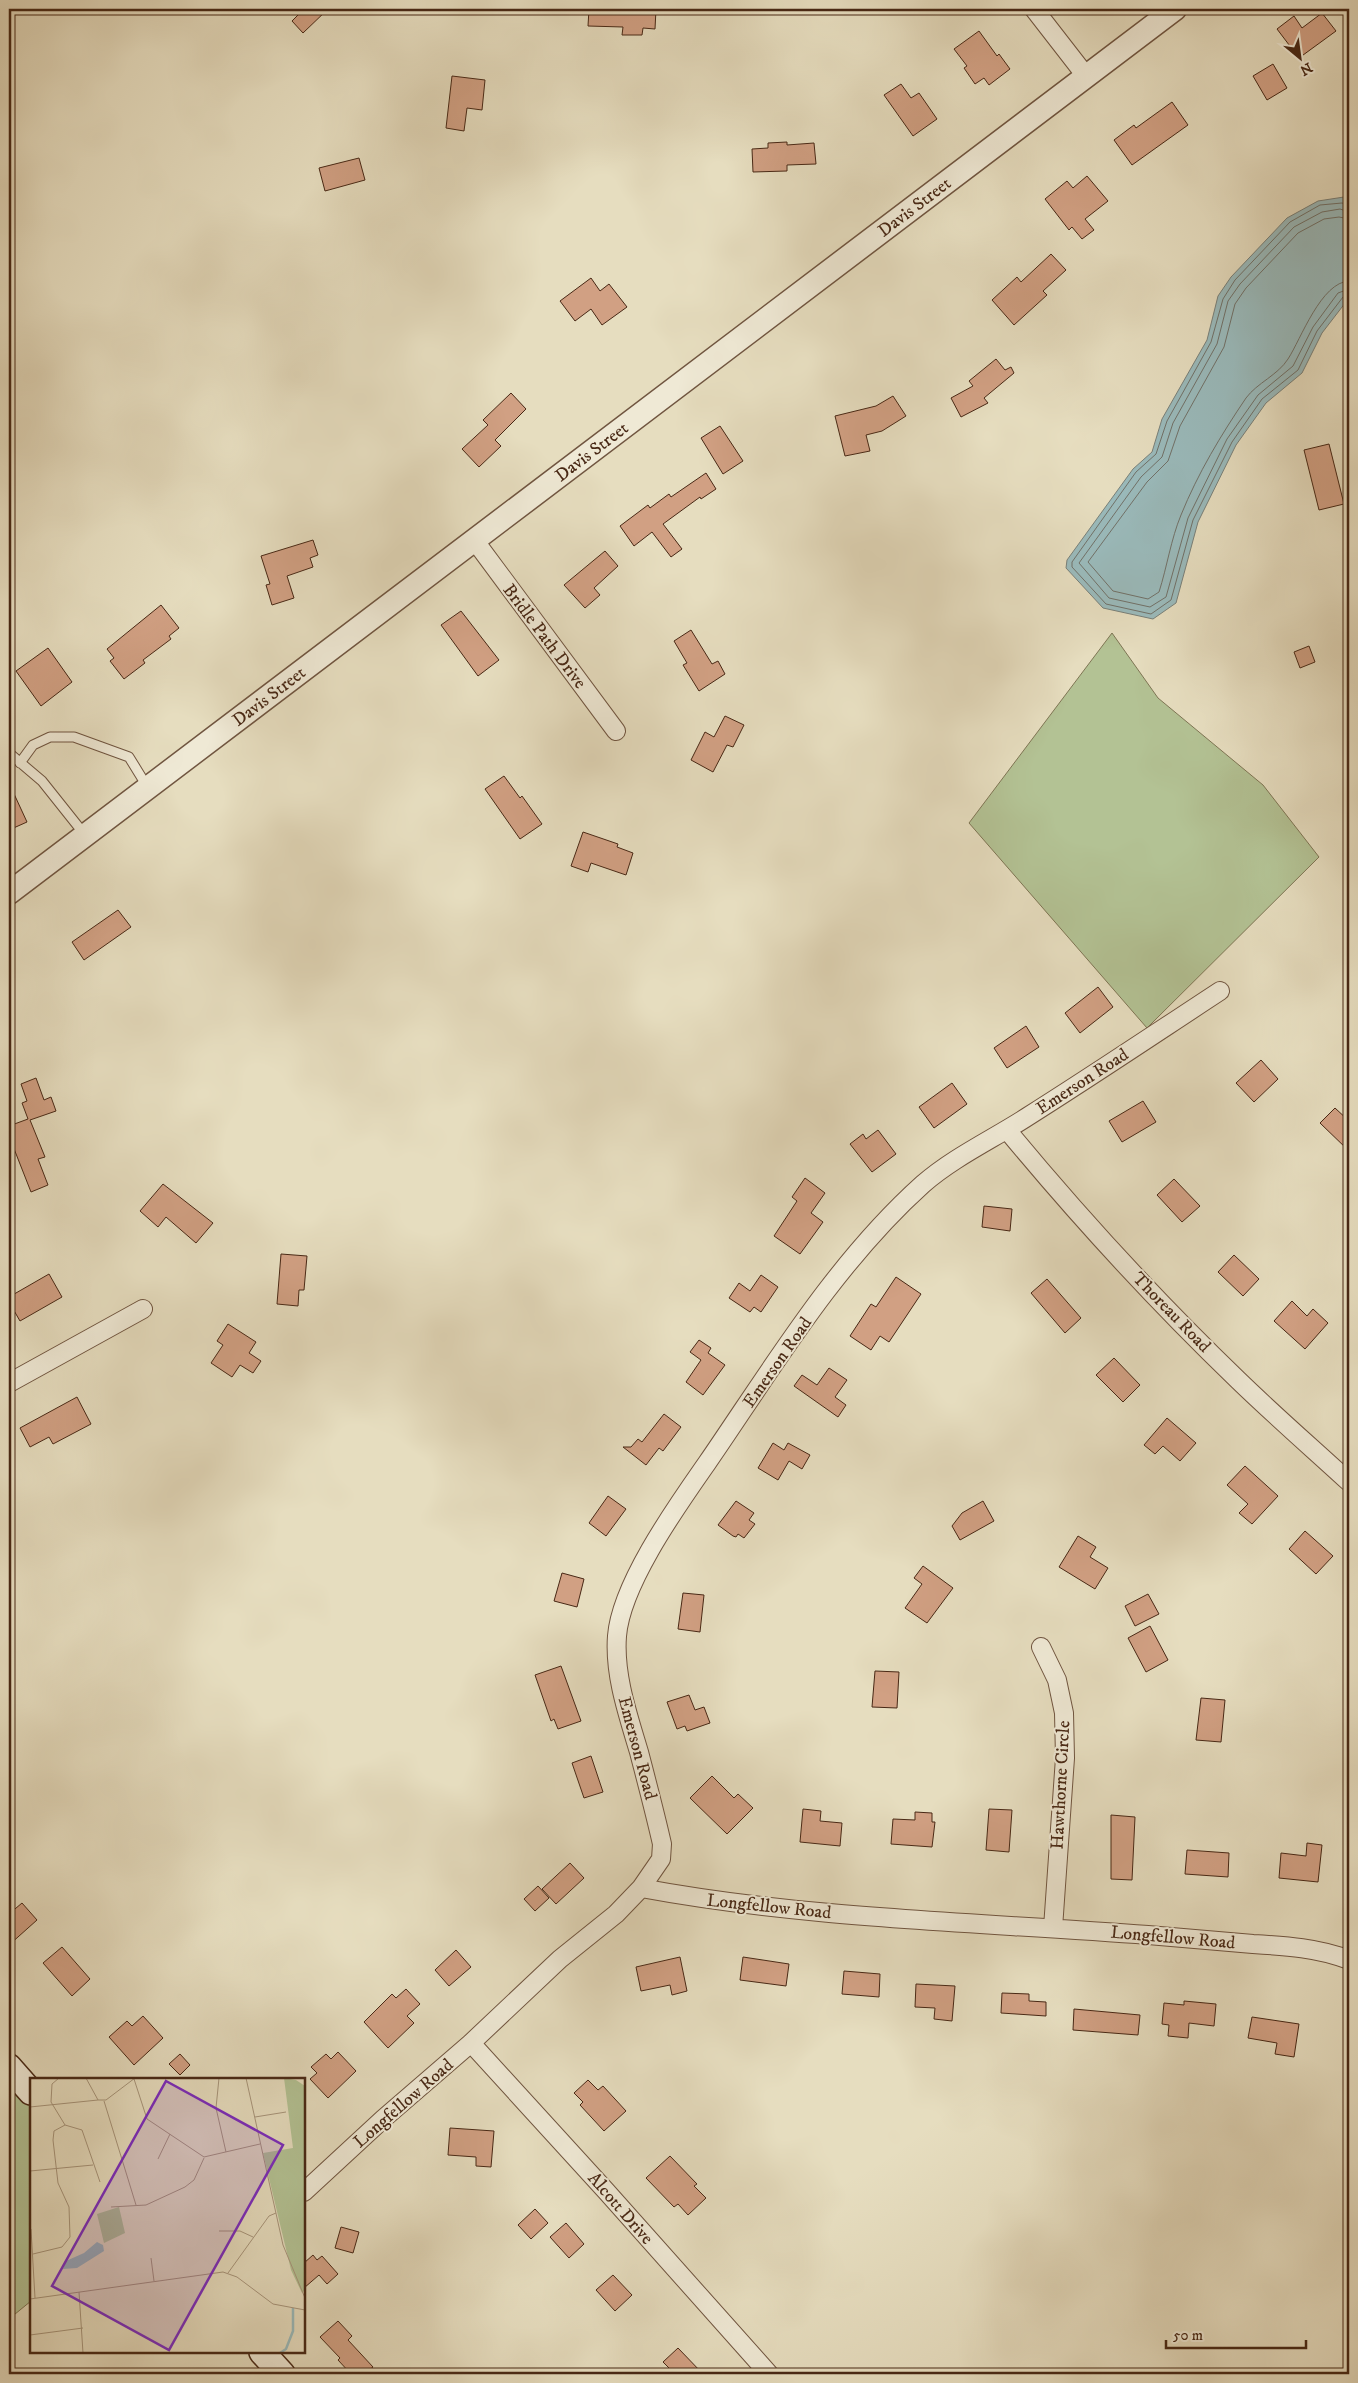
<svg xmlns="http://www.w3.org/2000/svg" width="1358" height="2383" font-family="'IM FELL DW Pica',serif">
  <rect width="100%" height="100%" fill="#e6ddbf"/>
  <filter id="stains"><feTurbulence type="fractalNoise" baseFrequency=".004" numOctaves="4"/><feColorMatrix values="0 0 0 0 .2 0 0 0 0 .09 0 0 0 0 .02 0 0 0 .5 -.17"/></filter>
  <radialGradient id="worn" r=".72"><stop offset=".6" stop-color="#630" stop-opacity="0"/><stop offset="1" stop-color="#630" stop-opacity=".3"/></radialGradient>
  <path fill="#b3c294" stroke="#7e7554" d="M1112,633l46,65 105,87 56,72 -172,171 -178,-205z
    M9,2067l22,25v209l-22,18z"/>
  <path fill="#9ababb" stroke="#798079" d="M1344,197l5,5v96l-27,35 -20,40 -36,30 -30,42 -38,77 -22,81 -23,16 -50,-11 -37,-40 1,-8 66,-91 19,-17 10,-33 45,-79 11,-44 13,-19 56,-59 31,-17z"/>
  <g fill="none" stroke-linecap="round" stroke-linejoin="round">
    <path stroke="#717168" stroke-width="1" d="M1349,205l-7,-2 -22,2 -30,17 -55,58 -12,19 -12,43 -44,79 -11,33 -20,18 -64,90v5l34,37 45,10 20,-14 22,-80 39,-78 30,-43 36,-29 19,-39 26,-34 6,-2
      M1349,212l-9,-3 -18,3 -28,15 -54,57 -12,17 -11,43 -44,79 -11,34 -21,20 -62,86 30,35 41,9 16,-10 22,-79 39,-79 31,-44 35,-29 20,-39 25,-34 11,-4
      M1349,219l-10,-2 -15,2 -26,14 -52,55 -11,16 -11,43 -44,79 -12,35 -21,21 -59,80 25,29 35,8 11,-7c8,-25 12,-53 22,-77 17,-42 40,-80 65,-117 11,-15 32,-23 42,-39 13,-20 33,-77 61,-78"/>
  </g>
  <path fill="#d1a083" stroke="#482815" d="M304,9h24l-25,24 -11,-12z
    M589,9h67l-1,20 -12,-1 -1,7h-20l1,-8 -35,-1z
    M1322,13l14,18 -37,27 -22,-29 17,-13 8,12z
    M979,31l18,25 2,-2 11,15 -21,16 -5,-7 -9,6 -11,-16 3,-2 -13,-17z
    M1273,64l14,24 -20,12 -14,-24z
    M452,76l33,4 -3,30 -15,-2 -3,23 -18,-3z
    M901,84l10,14 8,-5 18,26 -24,17 -29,-41z
    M1172,102l16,23 -56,40 -18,-25 20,-15 2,3z
    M787,142v3l27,-2 2,21 -29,1v6l-34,1 -1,-23 16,-1v-5z
    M359,158l6,22 -40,11 -6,-23z
    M1087,176l21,25 -23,18 9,11 -12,9 -10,-12 -3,3 -24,-31 22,-18 6,7z
    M1051,254l15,16 -23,21 4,4 -33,30 -22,-25 25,-23 4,5z
    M591,278l9,13 9,-7 18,23 -25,18 -11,-16 -16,12 -15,-20z
    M996,359l9,11 6,-3 3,6 -30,25 4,5 -27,14 -10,-19 22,-12 -4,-5z
    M511,393l15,16 -31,31 6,6 -22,21 -17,-18 26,-24 -5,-5z
    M893,396l13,20 -24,15 -16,4 4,16 -25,5 -10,-40 41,-10z
    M720,426l23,35 -20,13 -22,-36z
    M1329,444l15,60 -25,6 -15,-60z
    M706,473l10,16 -15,10 -1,-2 -37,27 19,25 -11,8 -19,-25 -18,14 -14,-20 28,-21 2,3 19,-14 2,3z
    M313,540l5,15 -8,3 3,9 -26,9 7,22 -22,7 -6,-20 4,-1 -9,-28z
    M605,551l13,15 -24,22 6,7 -15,13 -21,-23z
    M161,605l18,23 -10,8 2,3 -28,21 2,3 -21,16 -14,-18 4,-3 -7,-9z
    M461,611l38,49 -21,16 -37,-51z
    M691,630l21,34 6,-3 7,13 -26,17 -16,-26 4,-2 -13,-22z
    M1309,646l6,16 -15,6 -6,-16z
    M48,648l24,34 -31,24 -25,-35z
    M725,716l19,9 -11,22 -6,-2 -14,27 -22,-12 14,-28 9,5z
    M504,776l16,22 2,-2 20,28 -22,15 -35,-50z
    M9,783l18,39 -18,8z
    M583,832l35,12 -1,3 16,6 -7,22 -35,-12 -3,9 -17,-6z
    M118,910l13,17 -47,33 -12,-18z
    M1098,987l15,20 -33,26 -15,-20z
    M1026,1026l13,21 -32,21 -13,-20z
    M1261,1060l17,19 -24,23 -18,-19z
    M36,1078l8,22 7,-3 5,14 -26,9 15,37 -7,2 10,26 -17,7 -22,-56v-10l19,-7 -6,-16 5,-2 -6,-17z
    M952,1083l15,21 -33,24 -15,-21z
    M1143,1101l13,21 -34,20 -13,-21z
    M1335,1108l14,13v30l-29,-28z
    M878,1130l18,24 -24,18 -22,-28 13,-10 3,5z
    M805,1178l20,15 -14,20 12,9 -23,32 -26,-18 23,-35 -5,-4z
    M1174,1179l26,27 -18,16 -25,-27z
    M163,1184l50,39 -17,20 -30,-26 -8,10 -18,-16z
    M984,1206l28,3 -2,22 -28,-4z
    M281,1254l26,2 -3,34h-5l-1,16 -21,-2z
    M1234,1255l25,24 -16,17 -25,-24z
    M49,1274l13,23 -42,24 -11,-19v-5z
    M761,1275l17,12 -17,25 -7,-5 -4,5 -21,-14 10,-15 11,8z
    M896,1277l25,17 -32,48 -9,-6 -9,14 -21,-14 21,-32 5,3z
    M1047,1279l34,39 -16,15 -34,-40z
    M1292,1301l15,15 6,-7 15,14 -23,26 -31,-28z
    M228,1324l28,18 -7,11 12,8 -8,12 -13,-8 -8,12 -21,-14 12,-18 -6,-4z
    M699,1340l12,8 -3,5 17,12 -22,30 -17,-13 15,-22 -11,-8z
    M1114,1358l26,27 -17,17 -27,-27z
    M829,1368l18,12 -12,17 11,8 -8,12 -44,-31 8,-11 15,10z
    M77,1397l14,27 -38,20 -4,-7 -19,10 -10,-19z
    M664,1414l17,13 -18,24 -4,-3 -13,17 -23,-18h8l7,-8 4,3z
    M1167,1418l29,25 -16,18 -17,-15 -8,8 -11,-9z
    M773,1443l11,7 4,-7 22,12 -8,14 -13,-8 -11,19 -20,-12z
    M1245,1466l33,30 -26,28 -13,-11 9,-9 -21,-19z
    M608,1496l18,13 -20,27 -17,-13z
    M736,1501l18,12 -5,7 6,4 -11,14 -6,-4 -2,3 -3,-1 -15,-11z
    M983,1501l11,20 -34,19 -8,-14 10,-13z
    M1305,1531l28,25 -17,18 -27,-25z
    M1078,1536l18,11 -6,10 18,11 -13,21 -36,-22z
    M923,1566l30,22 -26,35 -22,-15 17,-24 -8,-6z
    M562,1573l22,6 -7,28 -23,-6z
    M683,1593l21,2 -4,37 -22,-3z
    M1148,1594l11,20 -24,12 -10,-20z
    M1150,1626l18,34 -22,12 -18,-34z
    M561,1666l20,55 -23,8 -4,-10 -3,2 -16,-46z
    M875,1671l24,1 -2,36 -25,-1z
    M689,1695l6,15 9,-3 6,16 -23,8 -2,-5 -8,3 -10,-27z
    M1201,1698l24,2 -4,42 -25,-2z
    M591,1756l12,36 -19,6 -12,-35z
    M712,1776l22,22 4,-4 15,14 -26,26 -37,-36z
    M803,1809l18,2 -1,10 22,2 -2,23 -40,-4z
    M989,1809l23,1 -3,42 -23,-2z
    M915,1812l17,1v9h3l-3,25 -41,-3 2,-25 22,1z
    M1111,1815l24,2 -3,63 -21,-1z
    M1307,1843l15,2 -4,37 -39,-4 2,-25 25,3z
    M1187,1850l42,3 -1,24 -43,-3z
    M570,1863l14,15 -28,26 -14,-15z
    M538,1886l11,12 -14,13 -11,-12z
    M22,1903l15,17 -28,25v-31z
    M62,1947l28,32 -18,17 -29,-33z
    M456,1950l15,17 -22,19 -14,-16z
    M680,1957l7,34 -15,4 -2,-10 -29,6 -5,-24z
    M743,1957l46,7 -3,22 -46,-6z
    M844,1971l36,3 -1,23 -37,-3z
    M916,1984l39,2 -3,35 -18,-2 1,-11 -20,-1z
    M406,1989l14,15 -13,12 7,7 -26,25 -24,-26 28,-28 4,4z
    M1002,1993l27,1v7l17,1v14l-45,-3z
    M1184,2001l32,3 -2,22 -25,-3 -1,15 -20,-2 1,-11 -7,-1 2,-21 20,2z
    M1074,2009l66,6 -2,20 -65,-5z
    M143,2016l20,22 -29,27 -25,-28 18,-16 5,5z
    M1252,2017l47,7 -5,33 -19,-3 2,-11 -29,-5z
    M338,2052l18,19 -28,27 -18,-19 7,-6 -6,-6 15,-13 5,5z
    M180,2054l10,11 -10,10 -11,-11z
    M588,2080l10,10 5,-4 23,25 -22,20 -24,-26 3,-3 -9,-9z
    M450,2128l44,3 -3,36 -15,-1v-9l-28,-2z
    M670,2156l27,28 -3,2 12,12 -18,17 -10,-11 -4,3 -28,-29z
    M535,2209l13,14 -17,16 -13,-14z
    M566,2223l18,21 -15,14 -19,-21z
    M341,2227l18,5 -6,21 -18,-5z
    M313,2255l4,5 5,-4 16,18 -11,10 -8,-9 -15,13v-25z
    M613,2275l19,20 -17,16 -19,-21z
    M338,2321l14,15 -4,4 25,27 -9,7h-13l-13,-14 2,-2 -20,-21z
    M678,2348l25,26h-28l-12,-12z"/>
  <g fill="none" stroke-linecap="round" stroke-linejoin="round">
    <g stroke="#705540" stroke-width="11">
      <path id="service" d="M9,753l33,28 43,54
        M20,763l13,-18 17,-8h24l55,20 19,31"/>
    </g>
    <g stroke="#705540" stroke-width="20">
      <path id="minor" d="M1034,9l52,67
        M475,541l141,190
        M1007,1130c72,87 149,171 231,250 36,35 74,68 111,102
        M9,1383l134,-74
        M1041,1647l16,33 7,33 1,45 -12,170
        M641,1888l20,-29 1,-15c-7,-31 -15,-61 -23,-92 -11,-37 -25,-77 -22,-116 4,-52 60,-130 90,-173 66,-96 128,-200 216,-279 31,-27 70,-45 104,-67 65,-41 129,-84 193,-126
        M471,2043l135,148 163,183
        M304,2192l79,-73 88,-76 89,-84 56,-45 25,-26c167,31 337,34 507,47 35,3 70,6 105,9 33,2 66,4 96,16"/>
    </g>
    <g stroke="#705540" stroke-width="25">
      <g id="tertiary">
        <path id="s1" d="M9,893l1166,-884"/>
      </g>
    </g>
    <g stroke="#482815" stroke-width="28">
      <path id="secondary" d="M9,2067l22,25
        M262,2352l20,22"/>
    </g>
    <use href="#service" stroke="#efe9d5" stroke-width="9"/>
    <use href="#minor" stroke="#efe9d5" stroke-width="18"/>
    <use href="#tertiary" stroke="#efe9d5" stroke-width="22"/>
    <use href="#secondary" stroke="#efe9d5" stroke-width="25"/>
  </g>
  <g text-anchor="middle" stroke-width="4" stroke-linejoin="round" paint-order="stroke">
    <g font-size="18" fill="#482815" stroke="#efe9d5">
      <text dy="6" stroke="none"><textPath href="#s1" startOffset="1136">Davis Street</textPath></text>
      <text dy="6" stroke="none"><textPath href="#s1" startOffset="731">Davis Street</textPath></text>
      <text transform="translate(545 636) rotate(53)" y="6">Bridle Path Drive</text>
      <text dy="6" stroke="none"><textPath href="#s1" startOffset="326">Davis Street</textPath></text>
      <text transform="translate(1082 1081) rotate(-33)" y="6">Emerson Road</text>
      <text transform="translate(1172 1312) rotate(46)" y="6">Thoreau Road</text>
      <text transform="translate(777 1362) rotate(-55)" y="6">Emerson Road</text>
      <text transform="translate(638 1748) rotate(75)" y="6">Emerson Road</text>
      <text transform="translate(1060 1785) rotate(-87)" y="6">Hawthorne Circle</text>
      <text transform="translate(769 1906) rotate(6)" y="6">Longfellow Road</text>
      <text transform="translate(1173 1937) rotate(5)" y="6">Longfellow Road</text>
      <text transform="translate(403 2103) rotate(-41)" y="6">Longfellow Road</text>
      <text transform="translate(621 2208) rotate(49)" y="6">Alcott Drive</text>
    </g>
  </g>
  <g transform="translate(30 2078)">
    <rect width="275" height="275" fill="#e6ddbf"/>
    <path d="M254,0l12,2 9,6v204l-3,3 -11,-23 -28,-117 30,-5zM89,129l6,26 -21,10 -7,-29z" fill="#b3c294"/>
    <path d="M67,164l6,3 1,6 -27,17 -14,1 3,-8 18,-8z" fill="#9ababb"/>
    <path fill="none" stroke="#9ababb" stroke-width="2.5" d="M250,275l6,-4 7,-18v-23"/>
    <path fill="none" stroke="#a7957b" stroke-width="1" d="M29,0l-7,6 -1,18 14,23 17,5 18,52M189,0l-3,30 10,44M216,0l37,167 22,53M104,1l13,40 57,38 56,-13M68,22h8l29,-22M74,23l32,104M0,29l68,-7 -12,-22M225,39l31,-5M128,81l12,-25M0,93l63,-6M0,93v17M81,129l35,-2 39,-18 9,-7 10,-22M1,151l4,69M189,153h21l13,6M3,176l29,-7 8,-10 -1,-30 -11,-24 -5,-43 1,-9 11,-6M121,180l3,23M198,195l41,-57 7,-3M49,214l4,61M0,221l193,-27 14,5 36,27 32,6M0,257l53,-7"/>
    <path fill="#7b2cbf" fill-opacity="0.15" stroke="#7b2cbf" stroke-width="2.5" d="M136,3l117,64 -114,205 -117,-64z"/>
    <rect width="275" height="275" fill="none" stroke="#482815" stroke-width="2.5"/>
  </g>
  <rect width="1358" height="2383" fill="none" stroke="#e6ddbf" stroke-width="30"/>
  <rect x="10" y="10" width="1338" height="2363" fill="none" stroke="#482815" stroke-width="2.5"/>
  <rect x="15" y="15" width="1328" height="2353" fill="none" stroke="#482815"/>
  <g transform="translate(1300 58) rotate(151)" stroke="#efe9d5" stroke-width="4" paint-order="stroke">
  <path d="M0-4L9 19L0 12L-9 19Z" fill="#482815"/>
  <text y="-8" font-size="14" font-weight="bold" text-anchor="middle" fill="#482815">N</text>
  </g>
  <path d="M1166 2340v8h140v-8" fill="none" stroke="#482815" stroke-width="2.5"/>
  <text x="1173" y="2340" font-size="15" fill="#482815" stroke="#efe9d5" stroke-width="4" paint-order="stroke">50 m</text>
  <rect width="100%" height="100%" filter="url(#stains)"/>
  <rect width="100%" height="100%" fill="url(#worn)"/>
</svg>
